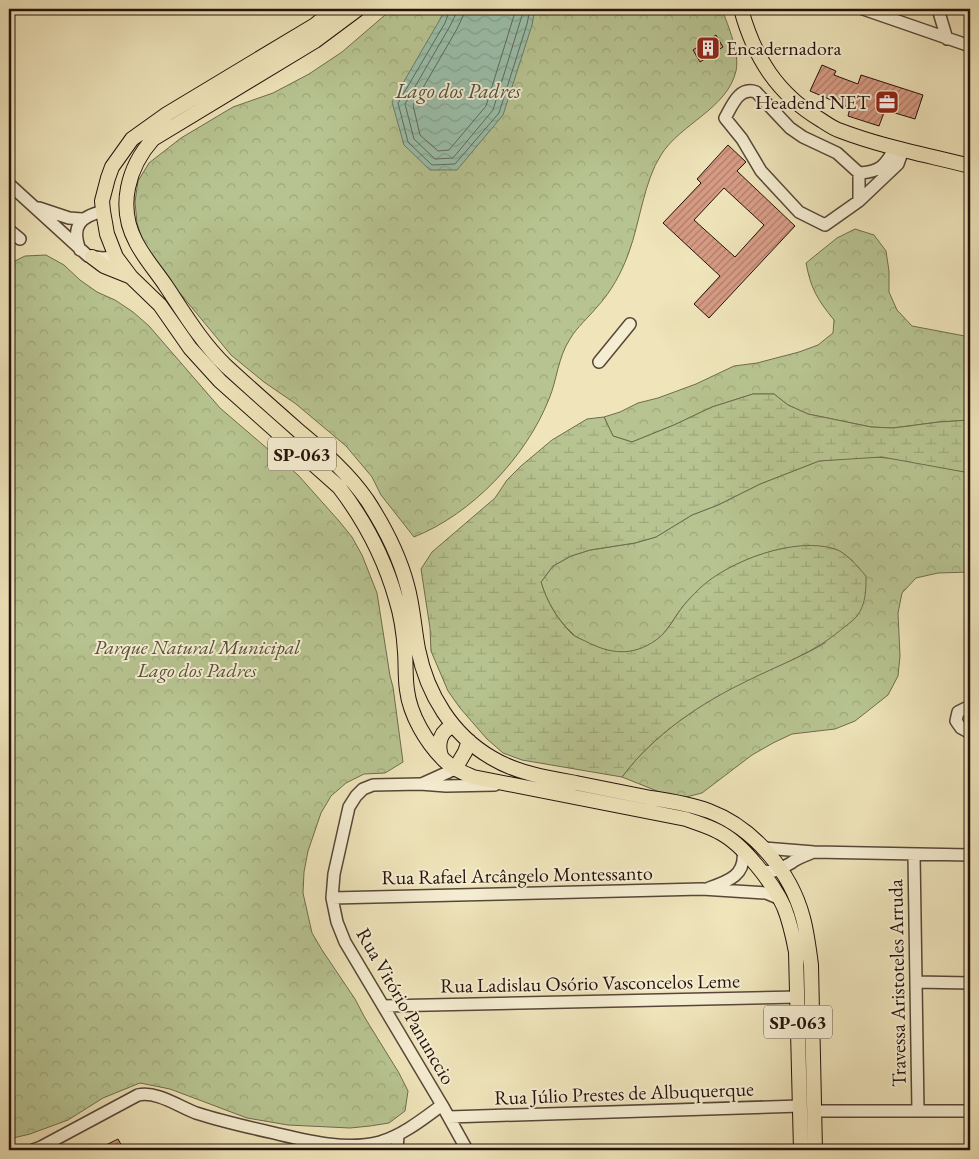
<svg xmlns="http://www.w3.org/2000/svg" width="979" height="1159" font-family="'EB Garamond',serif">
  <defs>
    <pattern id="forest-crowns" width="20" height="18" patternUnits="userSpaceOnUse" patternTransform="scale(1.25)"><rect width="20" height="18" fill="#b7c491"/><path d="M2 6a3 3 0 1 1 6 0M12 15a3 3 0 1 1 6 0" fill="none" stroke="#9da87c"/></pattern>
    <pattern id="wetland-marsh" width="20" height="14" patternUnits="userSpaceOnUse" patternTransform="scale(1.25)"><rect width="20" height="14" fill="#b7c491"/><path d="M1 5h8M5 5V1M11 12h8M15 12V8" fill="none" stroke="#9da87c"/></pattern>
    <pattern id="water-waves" width="16" height="10" patternUnits="userSpaceOnUse" patternTransform="scale(1.25)"><rect width="16" height="10" fill="#9abfab"/><path d="M0 5q4-4 8 0t8 0" fill="none" stroke="#85a392"/></pattern>
    <pattern id="building-hatch" width="6" height="6" patternUnits="userSpaceOnUse" patternTransform="scale(1.25)"><rect width="6" height="6" fill="#d79b84"/><path d="M-1 1l2-2M0 6l6-6M5 7l2-2" fill="none" stroke="#ae7d6a"/></pattern>
  </defs>
  <rect width="100%" height="100%" fill="#efe4ba"/>
  <filter id="stains"><feTurbulence type="fractalNoise" baseFrequency=".004" numOctaves="4"/><feColorMatrix values="0 0 0 0 .2 0 0 0 0 .09 0 0 0 0 .02 0 0 0 .5 -.17"/></filter>
  <radialGradient id="worn" r=".72"><stop offset=".6" stop-color="#630" stop-opacity="0"/><stop offset="1" stop-color="#630" stop-opacity=".3"/></radialGradient>
  <path fill="url(#forest-crowns)" stroke="#6e6c4e" d="M392,9h330c6,17 18,44 14,62 -9,38 -56,53 -75,84 -17,26 -21,67 -32,97 -7,20 -18,40 -32,55 -9,11 -20,20 -27,32 -12,18 -13,41 -21,60 -23,58 -77,115 -135,138l-33,-42 -9,-18 -26,-31 -50,-42 -32,-22 -33,-27 -52,-63 -13,-15 -23,-35 -6,-19 -2,-21 3,-21 11,-18 32,-25 52,-31 40,-14 36,-19 33,-22z
    M855,229l19,6 12,16 3,20v21l8,18 15,16 58,11v83l-31,2 -46,6 -22,-1 -63,-13 -20,-9 -14,-11h-21l-41,13 -38,18 -42,17 -19,-6 -9,-19 16,-5 18,-9 20,-5 38,-14 38,-18 23,-3 42,-11 19,-7 15,-12 1,-13c-17,-21 -23,-31 -28,-57l31,-25z
    M46,255l18,10 16,15 17,12 18,8 18,12 16,14 71,82 78,67 41,46 13,16 10,18 15,38 13,83 3,11 10,75 -18,11 -21,1 -18,9 -15,13 -10,17 -13,38 -4,21 -1,21 9,40 10,17 33,49 10,19 34,55 9,18 -3,20 -16,12 -19,3 -20,2 -62,-3 -41,-7 -77,-29 -30,-6 -37,15 -35,22 -38,14 -21,5v-875l16,-8z
    M861,457c38,-1 73,9 109,16v99l-32,1 -22,5 -14,15 -4,20 2,43 -2,20 -10,19 -33,26 -20,8 -43,5 -19,9 -21,12 -50,38 -20,5 -20,-5 -40,-16c31,-42 80,-75 127,-98 26,-12 52,-22 76,-36l28,-82c-6,-4 -13,-11 -19,-12 -42,-11 -104,11 -134,40 -5,5 -11,10 -16,16 -9,11 -17,27 -28,36 -23,15 -44,14 -68,2 -5,-3 -12,-5 -16,-10 -15,-14 -25,-31 -31,-51l12,-16 18,-10 19,-6 45,-7 21,-6 36,-22 26,-10 42,-21 59,-23z"/>
  <path fill="url(#wetland-marsh)" stroke="#6e6c4e" d="M753,394h21l14,11 20,9 63,13 22,1 46,-6 31,-2v53l-88,-16 -63,4 -59,23 -42,21 -26,10 -36,22 -21,6 -45,7 -19,6 -18,10 -12,16c6,20 16,37 31,52 3,3 9,5 13,7 25,13 47,16 71,-1 12,-8 19,-24 28,-35 5,-6 11,-12 16,-17 29,-27 95,-52 135,-39 12,4 22,17 31,27 0,14 0,28 -9,40 -4,5 -10,9 -15,13 -28,24 -61,35 -93,51 -48,23 -95,54 -127,97l-100,-17 -19,-7 -16,-14 -27,-31 -12,-17 -17,-40 -1,-23 -9,-59 11,-17 63,-54 12,-18 14,-14 31,-26 35,-21 17,-2 9,19 19,6 42,-17 38,-18z"/>
  <path fill="url(#water-waves)" stroke="#6b7a6b" d="M446,9h89l-3,16 -29,90 -46,55h-27l-26,-25 -12,-43z"/>
  <g fill="none" stroke-linecap="round" stroke-linejoin="round">
    <path stroke="#5f695b" stroke-width="1" d="M450,9l-5,14 -47,80 10,39 24,23 23,-1 44,-51 28,-89 3,-15
      M456,9v5l-6,12 -45,78 9,35 21,20 18,-1 40,-48 31,-101
      M464,9l-1,7 -6,13 -44,76 7,30 18,16 11,-1 37,-44 30,-97"/>
  </g>
  <path fill="url(#building-hatch)" stroke="#24130b" fill-rule="evenodd" d="M716,35l7,12 -23,15 -7,-12z
    M822,65l14,6 -2,4 24,9 3,-9 62,20 -8,24 -30,-9 -6,16 -31,-10 2,-8 -40,-17z
    M728,145l18,17 -9,9 58,55 -86,92 -15,-14 26,-28 -57,-53 38,-40 -4,-4zM724,188l40,37 -29,32 -41,-37z
    M118,1139l6,11h-28z"/>
  <g fill="none" stroke-linecap="round" stroke-linejoin="round">
    <g stroke="#574737" stroke-width="14">
      <path id="minor" d="M863,9l107,37
        M938,9l9,30
        M895,148c-10,18 -15,24 -36,25l-22,-20 -34,-16 -13,-9 -34,-36c-17,-6 -24,14 -31,26l17,21 19,32 38,41 26,13 34,-24 39,-37 5,-14
        M9,184l79,72 14,2 14,-1
        M859,201v-28
        M39,208l30,10 13,1
        M9,230l11,9
        M80,250c-9,-24 0,-33 23,-39
        M599,362l31,-38
        M970,708h-4l-8,4 -2,9 5,7 9,5
        M424,783l31,-14
        M764,848l50,4 156,3
        M914,855l4,256
        M761,871c15,2 17,-1 30,-8 6,-5 14,-7 22,-11
        M709,888c20,-7 37,-13 34,-37
        M332,898l370,-9 64,4 12,5
        M916,982l54,1
        M384,1006l414,-9
        M814,1111h156
        M449,1117l351,-11
        M33,1150l8,-3 97,-52c19,-4 40,11 58,18 25,8 51,14 78,20 34,8 71,18 106,9 23,-7 43,-23 62,-37
        M397,1150l1,-15
        M467,1150l-25,-45 -97,-163 -8,-20 -5,-24 2,-24 15,-67 7,-11 7,-7 10,-4 47,-1 26,2 49,-1"/>
    </g>
    <g stroke="#24130b" stroke-width="16">
      <path id="major" d="M335,9l-20,16 -148,89 -35,25 -20,28 -4,11 -6,23 1,10 4,23 9,23 15,20 29,28 30,43 30,33 119,106c26,34 45,70 57,112 5,16 8,36 9,53 1,12 0,25 2,38 3,25 19,52 37,70 8,8 19,13 29,17l213,42c11,4 22,7 33,13 24,12 54,51 65,75 6,15 9,29 12,45l5,198
        M358,9l-43,32 -162,98c-25,28 -36,68 -17,103 8,16 20,29 30,44 18,27 36,57 60,80 25,23 50,45 75,67 24,20 48,41 66,67 17,26 32,55 40,85 6,21 7,43 11,64 9,45 34,86 74,109 25,15 55,20 84,25 25,5 50,10 75,15 20,3 39,6 58,13 45,17 82,61 94,107 4,15 6,31 8,47l4,185
        M741,9c13,48 36,85 80,111 6,4 13,9 20,11 42,16 86,24 129,35
        M92,257l12,9 25,10
        M441,756c-4,-12 -1,-26 13,-30
        M455,769l10,-17 4,-11"/>
    </g>
    <use href="#minor" stroke="#f5edd2" stroke-width="11"/>
    <use href="#major" stroke="#efe4ba" stroke-width="14"/>
  </g>
  <defs>
    <g id="building-square" transform="scale(1.25)"><rect x="-9" y="-9" width="18" height="18" rx="4" fill="#8f2418" stroke="#f5edd2"/><path d="M-4-6H4V6H1V3H-1V6H-4ZM-2.5-4.3h1.7v1.8h-1.7ZM.8-4.3h1.7v1.8H.8ZM-2.5-1h1.7V.8h-1.7ZM.8-1h1.7V.8H.8Z" fill="#fff"/></g>
    <g id="office-square" transform="scale(1.25)"><rect x="-9" y="-9" width="18" height="18" rx="4" fill="#8f2418" stroke="#f5edd2"/><path d="M-6-3h4V-5.5h4V-3h4V5H-6ZM-1-4.5V-3h2v-1.5ZM-6 0V1H6V0Z" fill="#fff"/></g>
  </defs>
  <g fill-rule="evenodd">
    <use href="#building-square" x="708" y="48"/>
    <use href="#office-square" x="887" y="102"/>
  </g>
  <g text-anchor="middle" stroke-width="4" stroke-linejoin="round" paint-order="stroke">
    <g fill="#f5edd2" stroke="#635447" stroke-width="1">
      <rect x="268" y="437.5" width="68" height="33" rx="4"/>
      <rect x="764" y="1005.5" width="68" height="33" rx="4"/>
    </g>
    <g font-size="19" font-weight="bold" fill="#24130b">
      <text x="302" y="461">SP-063</text>
      <text x="798" y="1029">SP-063</text>
    </g>
    <g font-size="20" fill="#24130b" stroke="#f5edd2" text-anchor="start">
      <text x="726" y="55">Encadernadora</text>
      <text x="870" y="109" text-anchor="end">Headend NET</text>
    </g>
    <g font-size="20" font-style="italic" fill="#57513a" stroke="#f5edd2">
      <text x="197" y="654">Parque Natural Municipal<tspan x="197" dy="23">Lago dos Padres</tspan></text>
    </g>
    <g font-size="20" fill="#24130b" stroke="#f5edd2">
      <text transform="translate(517 875) rotate(-1)" y="7">Rua Rafael Arcângelo Montessanto</text>
      <text transform="translate(590 983) rotate(-1)" y="7">Rua Ladislau Osório Vasconcelos Leme</text>
      <text transform="translate(897 983) rotate(-91)" y="7">Travessa Aristoteles Arruda</text>
      <text transform="translate(406 1006) rotate(60)" y="7">Rua Vitório Panunccio</text>
      <text transform="translate(624 1093) rotate(-2)" y="7">Rua Júlio Prestes de Albuquerque</text>
    </g>
    <g font-size="21" font-style="italic" fill="#4d4f43" stroke="#f5edd2">
      <text x="458" y="98">Lago dos Padres</text>
    </g>
  </g>
  <rect width="979" height="1159" fill="none" stroke="#efe4ba" stroke-width="30"/>
  <rect x="10" y="10" width="959" height="1139" fill="none" stroke="#24130b" stroke-width="2.5"/>
  <rect x="15" y="15" width="949" height="1129" fill="none" stroke="#24130b"/>
  <rect width="100%" height="100%" filter="url(#stains)"/>
  <rect width="100%" height="100%" fill="url(#worn)"/>
</svg>
